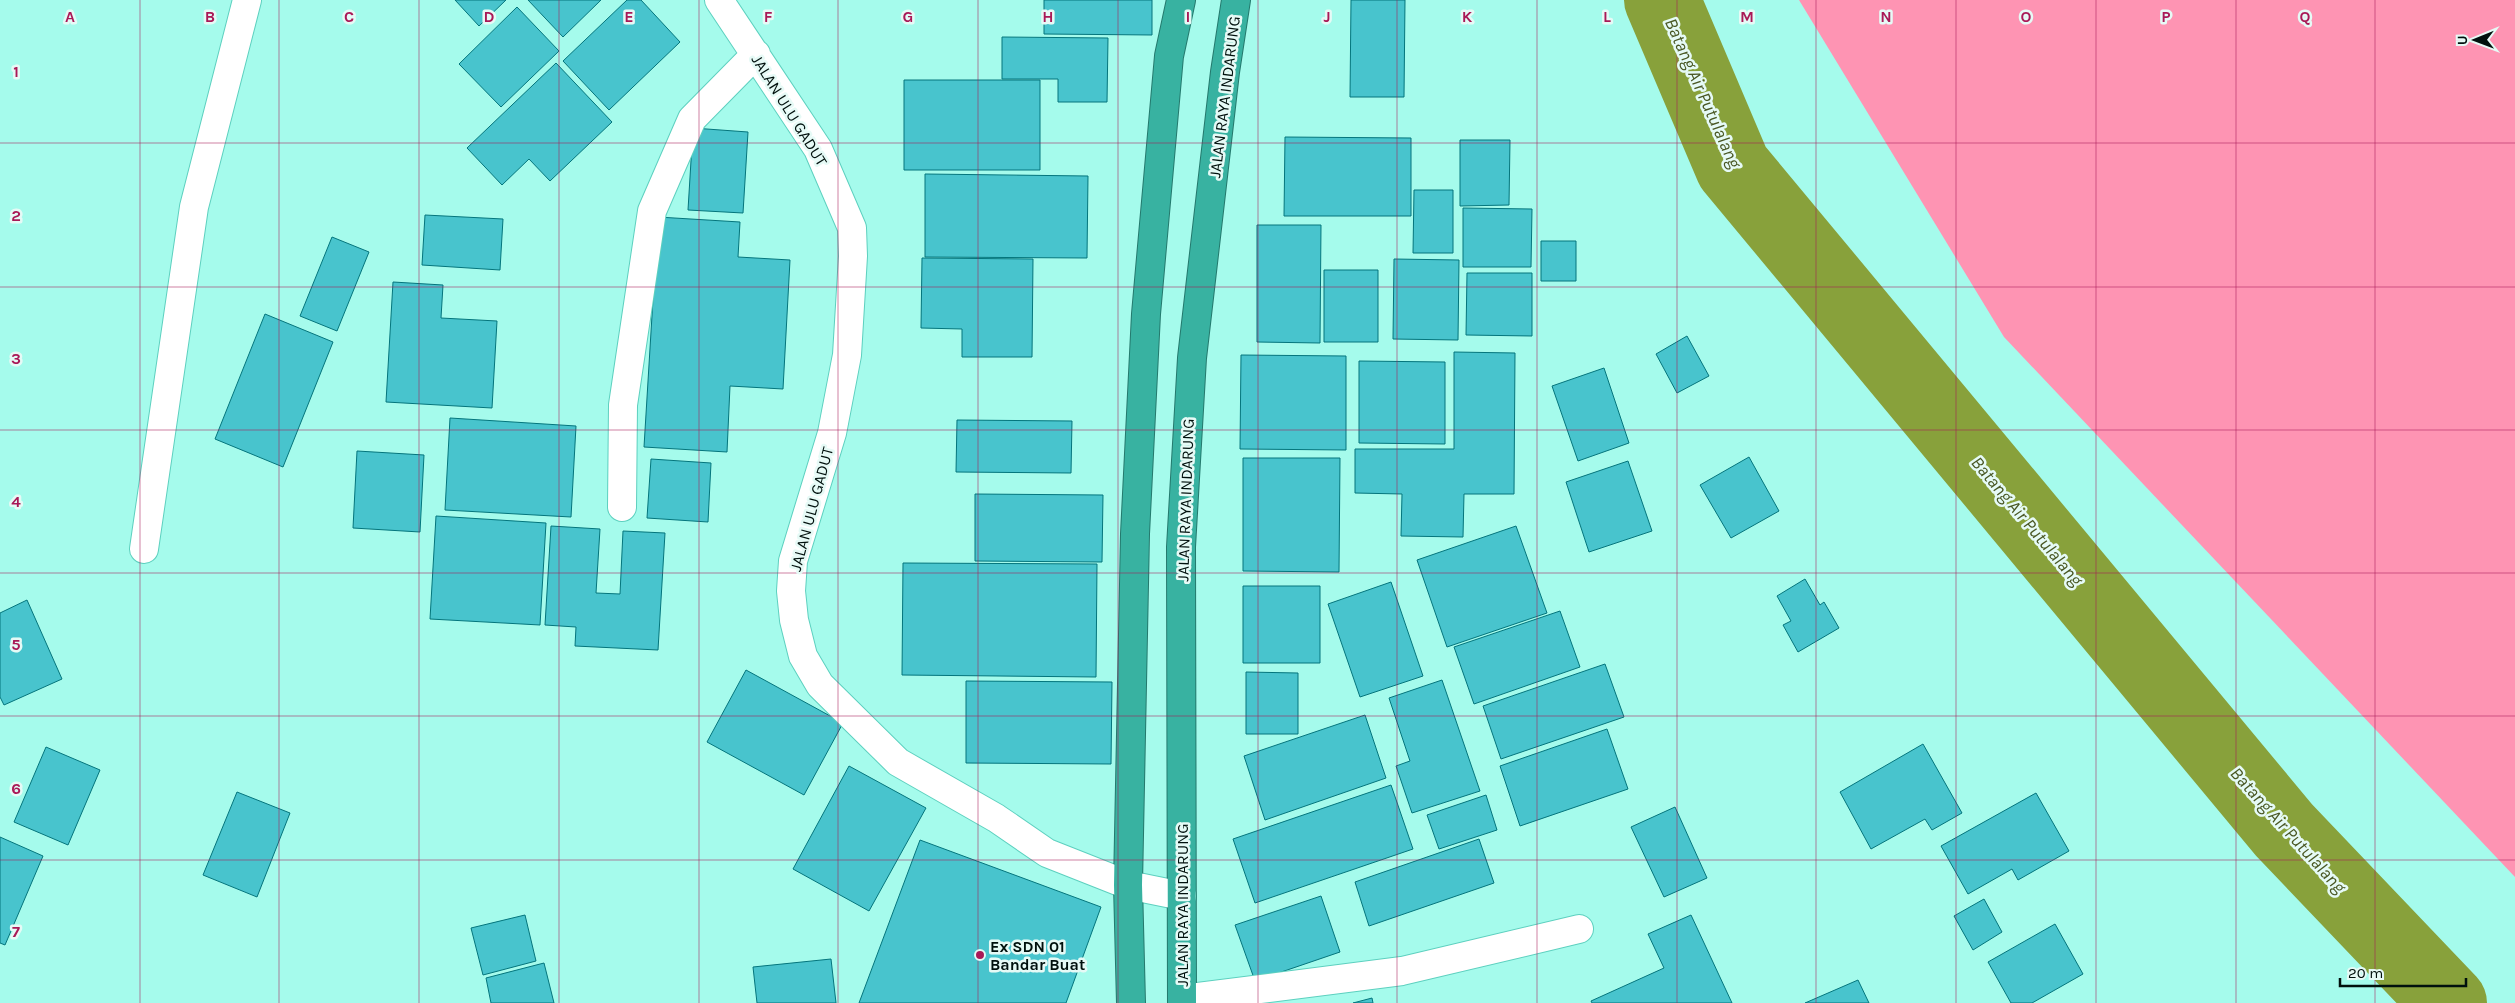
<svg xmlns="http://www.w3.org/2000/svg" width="2515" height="1003" font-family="Karla,sans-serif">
  <rect width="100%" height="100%" fill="#a5fbec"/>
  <path fill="#fe94b3" d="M1799,0h716v877l-511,-540z"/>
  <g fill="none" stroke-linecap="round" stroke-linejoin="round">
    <path stroke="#88a13b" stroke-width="76" d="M1662,0l71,167 551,663 165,173"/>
  </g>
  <path fill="#48c4cd" stroke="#04757c" d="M455,0h51l-27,26z
    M528,0h73l-38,37z
    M627,0h14l39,42 -71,68 -46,-49z
    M1044,0h108v35l-108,-1z
    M1351,0h54l-1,97h-54z
    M517,7l42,44 -58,56 -42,-43z
    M1002,37l106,1 -1,64h-49v-23h-56z
    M556,63l56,59 -62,59 -21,-22 -27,26 -35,-37z
    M904,80h136v90h-136z
    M693,128l55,4 -5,81 -55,-3z
    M1285,137l126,1v78h-127z
    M1460,140h50l-1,65 -49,1z
    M925,174l163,2 -1,82 -162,-1z
    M1414,190h39v63h-40z
    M1463,208l69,1 -1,58h-68z
    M425,215l78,4 -3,51 -78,-5z
    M658,217l82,5 -2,35 52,3 -7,129 -53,-3 -3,66 -83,-5z
    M1257,225h64l-1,118 -63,-1z
    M332,237l37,15 -32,79 -37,-15z
    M1541,241h35v40h-35z
    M922,258l111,1 -1,98h-70v-28l-41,-1z
    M1394,259l65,1 -1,80 -65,-1z
    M1324,270h54v72h-54z
    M1467,273h65v63l-66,-1z
    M393,282l50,3 -2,33 56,3 -5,87 -106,-6z
    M265,314l68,28 -50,125 -68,-28z
    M1687,336l22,40 -32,17 -21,-39z
    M1454,352l61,1 -1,141h-50l-1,43 -62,-1 1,-42 -47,-1v-44h99z
    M1241,355l105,1v94l-106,-1z
    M1359,361l86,1v82l-86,-1z
    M1604,368l25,75 -51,18 -26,-75z
    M450,418l126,8 -5,91 -126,-7z
    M957,420l115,1 -1,52 -115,-1z
    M357,451l67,4 -4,77 -67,-4z
    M1749,457l30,54 -48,27 -31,-53z
    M1243,458h97l-1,114 -96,-1z
    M651,459l60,4 -3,59 -61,-4z
    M1628,461l24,70 -63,21 -23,-70z
    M975,494l128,1 -1,67 -127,-1z
    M436,516l110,7 -6,102 -110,-6z
    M551,526l49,3 -4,64 24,1 3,-63 42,2 -7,117 -83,-4 1,-19 -31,-2z
    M1516,526l31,87 -100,34 -30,-87z
    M903,563l194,1 -1,113 -194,-2z
    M1805,579l15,26 4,-3 15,26 -41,24 -15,-27 8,-4 -14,-25z
    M1391,582l32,94 -63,21 -32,-93z
    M1243,586h77v77h-77z
    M27,600l35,79 -58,26 -4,-8v-84z
    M1560,611l20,56 -106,37 -20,-57z
    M1605,664l19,53 -123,42 -18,-53z
    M746,670l97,53 -39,72 -97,-53z
    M1246,672l52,1v61h-52z
    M1442,680l38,111 -68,22 -16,-47 14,-5 -21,-63z
    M966,681l146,1 -1,82 -145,-1z
    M1365,715l21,63 -121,42 -21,-64z
    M1607,729l21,60 -108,37 -20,-60z
    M1923,744l39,69 -30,17 -7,-11 -54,30 -31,-57z
    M46,747l54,23 -32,75 -54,-23z
    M849,766l77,42 -57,103 -76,-42z
    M1391,785l22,64 -158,54 -22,-64z
    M237,792l53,21 -33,84 -54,-22z
    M2036,793l33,58 -51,29 -6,-11 -44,25 -27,-48z
    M1486,795l11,35 -58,19 -12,-34z
    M1675,807l32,71 -43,19 -33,-70z
    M0,837l43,19 -38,89 -5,-2z
    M1479,839l15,44 -125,43 -14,-44z
    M920,840l181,67 -35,96h-207z
    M1321,896l19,56 -85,29 -20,-56z
    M1984,899l18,33 -29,18 -19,-34z
    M525,915l11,46 -53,14 -12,-47z
    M1691,915l41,88h-140l-1,-2 73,-33 -16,-34z
    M2055,924l28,50 -51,29h-21l-23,-41z
    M831,959l5,44h-79l-4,-36z
    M544,963l10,40h-63l-5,-25z
    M1858,980l11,23h-64z
    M1372,998l1,5h-20z"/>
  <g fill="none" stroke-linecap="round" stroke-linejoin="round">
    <g stroke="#5dd0bf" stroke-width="30">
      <path id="minor" d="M719,0l99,149 34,79 1,28 -6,99 -15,78 -39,128 -2,30 3,29 9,36 17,29 78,77 98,56 51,35 81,32 54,11
        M622,507l1,-102 29,-194 40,-92 64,-65
        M144,549l50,-342 53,-207
        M1182,999l220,-28 177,-42"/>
    </g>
    <g stroke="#24796d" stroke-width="30">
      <path id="highway" d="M1131,1003l-3,-118 7,-351 11,-220 23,-258 12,-56
        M1182,1003l-1,-456 11,-189 33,-286 11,-72"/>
    </g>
    <use href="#minor" stroke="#fff" stroke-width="28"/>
    <use href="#highway" stroke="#38b2a1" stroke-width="28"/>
  </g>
  <path fill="none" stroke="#a91957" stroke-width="1" stroke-opacity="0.55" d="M140,0v1003M279,0v1003M419,0v1003M559,0v1003M699,0v1003M838,0v1003M978,0v1003M1118,0v1003M1258,0v1003M1397,0v1003M1537,0v1003M1677,0v1003M1816,0v1003M1956,0v1003M2096,0v1003M2236,0v1003M2375,0v1003M0,143h2515M0,287h2515M0,430h2515M0,573h2515M0,716h2515M0,860h2515"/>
  <circle fill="#a91957" stroke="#e6faf6" stroke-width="2" cx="980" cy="955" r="5"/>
  <g text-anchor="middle" stroke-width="5" stroke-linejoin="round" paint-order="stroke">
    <g font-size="16" fill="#00100d" stroke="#e6faf6">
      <text transform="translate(1224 97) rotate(-83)" y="6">JALAN RAYA INDARUNG</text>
      <text transform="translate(790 110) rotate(58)" y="6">JALAN ULU GADUT</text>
      <text transform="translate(1185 500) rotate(-88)" y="6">JALAN RAYA INDARUNG</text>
      <text transform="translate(811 509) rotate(-75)" y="6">JALAN ULU GADUT</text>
      <text transform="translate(1182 905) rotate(-90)" y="6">JALAN RAYA INDARUNG</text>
    </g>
    <g font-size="16" font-weight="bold" fill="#00100d" stroke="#e6faf6" text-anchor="start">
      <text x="990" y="952">Ex SDN 01<tspan x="990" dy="18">Bandar Buat</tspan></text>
    </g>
    <g font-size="18" font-style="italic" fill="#495723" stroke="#e6faf6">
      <text transform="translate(1703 93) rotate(66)" y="6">Batang Air Putulalang</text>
      <text transform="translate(2027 521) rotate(50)" y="6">Batang Air Putulalang</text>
      <text transform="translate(2288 830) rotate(48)" y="6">Batang Air Putulalang</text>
    </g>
  </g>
  <g font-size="16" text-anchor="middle" font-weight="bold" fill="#a91957" stroke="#e6faf6" stroke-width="5" stroke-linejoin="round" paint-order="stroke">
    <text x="70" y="22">A</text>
    <text x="210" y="22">B</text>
    <text x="349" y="22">C</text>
    <text x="489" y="22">D</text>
    <text x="629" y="22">E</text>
    <text x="768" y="22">F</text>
    <text x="908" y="22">G</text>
    <text x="1048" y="22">H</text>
    <text x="1188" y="22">I</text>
    <text x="1327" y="22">J</text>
    <text x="1467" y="22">K</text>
    <text x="1607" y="22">L</text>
    <text x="1747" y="22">M</text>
    <text x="1886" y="22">N</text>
    <text x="2026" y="22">O</text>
    <text x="2166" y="22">P</text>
    <text x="2305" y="22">Q</text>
    <text x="16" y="77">1</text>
    <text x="16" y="221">2</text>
    <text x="16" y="364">3</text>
    <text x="16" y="507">4</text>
    <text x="16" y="650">5</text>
    <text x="16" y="794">6</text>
    <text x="16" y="937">7</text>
  </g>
  <g transform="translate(2475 40) rotate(269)" stroke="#e6faf6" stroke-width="4" paint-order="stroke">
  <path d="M0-4L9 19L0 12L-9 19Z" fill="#00100d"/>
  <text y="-8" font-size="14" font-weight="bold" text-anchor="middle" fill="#00100d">U</text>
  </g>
  <path d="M2340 978v8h126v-8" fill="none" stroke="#00100d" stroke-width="2.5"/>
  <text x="2348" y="978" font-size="15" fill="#00100d" stroke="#e6faf6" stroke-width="4" paint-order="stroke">20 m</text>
</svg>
